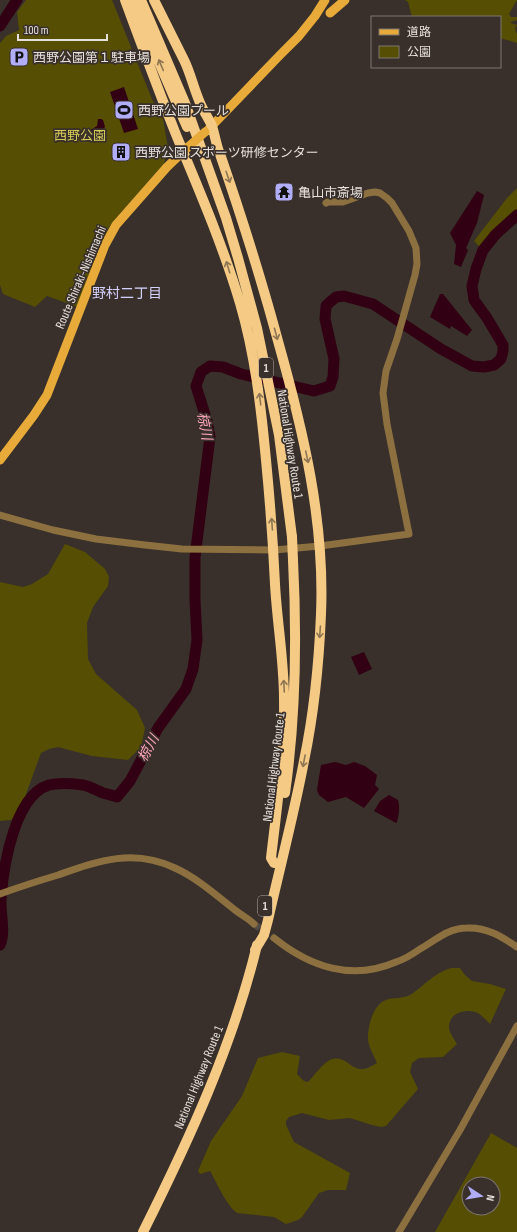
<svg xmlns="http://www.w3.org/2000/svg" width="517" height="1232" font-family="'Sofia Sans Condensed','Noto Sans JP',sans-serif">
  <rect width="100%" height="100%" fill="#39302b"/>
  <path fill="#554e03" fill-rule="evenodd" d="M26,0h86l40,99 11,20 5,29 -4,16 -48,54 -7,9 -31,80 -31,-11 -12,11 -32,-13 -3,-9v-242l6,-7 13,-6 -2,-18z
    M405,0h112l-8,14 2,3h6v3l-6,2v1l6,2v2l-2,-1 1,8 1,-2v11l-17,-5v-21h-88l-4,-15z
    M517,188v33l-19,11 -16,17 -8,-8 33,-43z
    M65,544l20,8 20,17 4,8 -1,9 -15,21 -6,16 1,36 8,15 41,36 8,18 -4,19 -13,13 -36,-4 -34,-9 -9,2 -8,4 -23,63 -7,4 -11,1v-239l23,5 9,-3 16,-10z
    M451,968h9l5,7 7,6 18,3 16,5 -16,35c-4,-4 -8,-8 -12,-11 -11,-5 -29,-1 -29,14 0,5 5,12 8,17l-14,13 -24,1 -7,5 -2,9 8,17 -32,37 -5,1 -9,-2 -22,-7 -21,2 -27,-7 -13,4 -3,4v4l8,17 56,31 -4,17h-18l-9,3 -17,24 -4,3 -12,4 -12,-7 -37,-4c-11,-8 -20,-30 -27,-42l-10,3 -2,-3 13,-30 31,-45 16,-38 24,-6 18,4 -3,18 7,7 4,1c6,-6 17,-22 25,-23 11,-3 17,8 26,10 6,1 13,-3 18,-6 -3,-7 -8,-15 -9,-23 -1,-12 5,-36 18,-40 7,-3 16,-1 24,-5 14,-9 24,-22 41,-27z
    M491,1133l26,15v84h-82zM469,1184h24v24h-24z"/>
  <path fill="#310012" d="M124,87l14,42 -14,4 -14,-41z
    M98,119h3l2,1 2,7 -4,4 -1,6c-5,2 -9,3 -11,-3v-3l8,-5z
    M477,191l7,4 -7,28 -11,25 2,2 -7,17 -7,-3 2,-19 -6,-12z
    M440,294h3l29,36 -5,6 -16,-10 -1,3 -20,-12z
    M364,652l8,17 -13,6 -8,-18z
    M335,762l11,3 8,-3 11,4 12,9 -2,10 4,4 -15,19 -18,-11 -18,5 -9,-7 -2,-5 4,-25z
    M389,795l9,5c2,8 1,14 -1,22l-1,1 -22,-12 6,-10z"/>
  <g fill="none" stroke-linecap="round" stroke-linejoin="round">
    <path stroke="#310012" stroke-width="11" d="M0,26l17,-26
      M0,945c6,-12 0,-32 1,-45 2,-32 14,-113 54,-116 9,-1 20,0 28,1 6,1 13,5 20,8 4,1 9,2 14,4l13,-16 28,-53 28,-39 7,-20 4,-29 -2,-40v-43l15,-120 -3,-16 -11,-35 5,-14 9,-6 13,1 18,7 73,17 16,-5 3,-9 1,-18 -9,-40 1,-13 4,-4 6,-5 8,-1 29,8 68,45 31,17 12,1 10,-2 7,-6 2,-8v-6l-16,-27 -13,-18 -2,-14 4,-17 7,-19 13,-16 21,-19"/>
    <path stroke="#534a45" stroke-width="7" stroke-dasharray="7 3.5" stroke-linecap="butt" d="M254,924l20,14"/>
    <path stroke="#8d703f" stroke-width="7" d="M0,515l53,15 43,9 49,6 37,4 92,1 46,-4 89,-12 -22,-110 -4,-31 3,-22 11,-32 18,-64 2,-11 -1,-16 -7,-17 -17,-28 -5,-5 -7,-5 -5,-1 -7,1 -25,9h-15l-2,1
      M0,894c19,-7 38,-13 58,-19 40,-14 75,-27 117,-7 22,10 41,27 60,42 6,5 13,8 19,14
      M274,938c36,29 78,43 122,24 9,-3 17,-8 24,-13 16,-9 28,-21 47,-21 19,-1 34,8 50,19
      M399,1232l61,-102 57,-104"/>
    <path stroke="#e8ab3a" stroke-width="9" d="M330,13l15,-13
      M207,131l73,-76 19,-19 16,-20 10,-16
      M0,460l34,-45 13,-20 58,-150 11,-20 51,-58 20,-19"/>
    <path stroke="#f5ca84" stroke-width="10" d="M125,0c17,46 34,92 52,137 23,55 46,109 63,166 15,51 21,104 26,157 4,41 7,82 9,124 2,38 9,76 9,115 1,52 -7,107 -13,159l3,5
      M132,0l55,127
      M141,0l44,103 41,115 12,40 19,70 22,107 13,102
      M154,0c10,20 20,40 30,60 7,14 10,30 17,45 3,7 8,14 11,21 3,9 4,19 8,28 21,61 41,124 58,187 25,89 47,180 43,273 -2,49 -7,99 -17,147 -10,53 -24,106 -36,159l-4,15 -9,15
      M285,793c11,-77 12,-155 8,-233
      M143,1232c46,-92 90,-187 114,-287"/>
    <path stroke="#e8ab3a" stroke-width="9" d="M187,148l18,-16"/>
    <path stroke="#f5ca84" stroke-width="10" d="M292,537l1,23"/>
  </g>
  <defs><path id="oneway-shaft" d="M-6 0H5M1.5-3L5.5 0L1.5 3" fill="none" stroke-width="1.6" stroke-linecap="round" stroke-linejoin="round"/></defs>
  <g stroke="#8e7553">
    <use href="#oneway-shaft" transform="translate(161 65) rotate(-113)"/>
    <use href="#oneway-shaft" transform="translate(228 177) rotate(71)"/>
    <use href="#oneway-shaft" transform="translate(228 267) rotate(-107)"/>
    <use href="#oneway-shaft" transform="translate(276 334) rotate(75)"/>
    <use href="#oneway-shaft" transform="translate(260 399) rotate(-97)"/>
    <use href="#oneway-shaft" transform="translate(307 457) rotate(78)"/>
    <use href="#oneway-shaft" transform="translate(272 524) rotate(-94)"/>
    <use href="#oneway-shaft" transform="translate(320 632) rotate(94)"/>
    <use href="#oneway-shaft" transform="translate(284 686) rotate(-93)"/>
    <use href="#oneway-shaft" transform="translate(304 761) rotate(101)"/>
  </g>
  <defs>
    <g id="parking-square" transform="scale(1)"><rect x="-9" y="-9" width="18" height="18" rx="4" fill="#b2adf9" stroke="#39302b"/><path d="M-3.5-5.5H1a3.5 3.5 0 0 1 0 7H-1V5.5H-3.5ZM-1-3.4V-.6H.8a1.4 1.4 0 0 0 0-2.8Z" fill="#111"/></g>
    <g id="stadium-square" transform="scale(1)"><rect x="-9" y="-9" width="18" height="18" rx="4" fill="#b2adf9" stroke="#39302b"/><path d="M0-5a6.5 5 0 1 0 0 10a6.5 5 0 1 0 0-10ZM-3.5-1.8h7v3.6h-7Z" fill="#111"/></g>
    <g id="building-square" transform="scale(1)"><rect x="-9" y="-9" width="18" height="18" rx="4" fill="#b2adf9" stroke="#39302b"/><path d="M-4-6H4V6H1V3H-1V6H-4ZM-2.5-4.3h1.7v1.8h-1.7ZM.8-4.3h1.7v1.8H.8ZM-2.5-1h1.7V.8h-1.7ZM.8-1h1.7V.8H.8Z" fill="#111"/></g>
    <g id="temple-square" transform="scale(1)"><rect x="-9" y="-9" width="18" height="18" rx="4" fill="#b2adf9" stroke="#39302b"/><path d="M0-6L5-2H3V0L6.5 2.5H4V6H1.5V3h-3V6H-4V2.5H-6.5L-3 0V-2H-5Z" fill="#111"/></g>
  </defs>
  <g fill-rule="evenodd">
    <use href="#parking-square" x="19" y="57"/>
    <use href="#stadium-square" x="124" y="110"/>
    <use href="#building-square" x="121" y="152"/>
    <use href="#temple-square" x="284" y="192"/>
  </g>
  <g text-anchor="middle" stroke-width="3.5" stroke-linejoin="round" paint-order="stroke">
    <g fill="#39302b" stroke="#b1aaa6" stroke-width="1">
      <rect x="259" y="358" width="14" height="20" rx="3"/>
      <rect x="258" y="896" width="14" height="20" rx="3"/>
    </g>
    <g font-size="12" font-weight="bold" fill="#e5dfdb">
      <text x="266" y="372">1</text>
      <text x="265" y="910">1</text>
    </g>
    <g font-size="13" fill="#e5dfdb" stroke="#39302b" text-anchor="start">
      <text x="33" y="62">西野公園第１駐車場</text>
      <text x="138" y="115">西野公園プール</text>
      <text x="135" y="157">西野公園 スポーツ研修センター</text>
      <text x="298" y="197">亀山市斎場</text>
    </g>
    <g font-size="13" fill="#d7cc58" stroke="#39302b">
      <text x="80" y="140">西野公園</text>
    </g>
    <g font-size="13" fill="#e5dfdb" stroke="#39302b">
      <text transform="translate(80 277) rotate(-67)" y="5">Route Shiraki-Nishimachi</text>
      <text transform="translate(291 444) rotate(81)" y="5">National Highway Route 1</text>
      <text transform="translate(273 767) rotate(-83)" y="5">National Highway Route 1</text>
      <text transform="translate(198 1077) rotate(-68)" y="5">National Highway Route 1</text>
    </g>
    <g font-size="14" fill="#d3d1fd" stroke="#39302b">
      <text x="127" y="298">野村二丁目</text>
    </g>
    <g font-size="14" font-style="italic" fill="#fda3ba" stroke="#39302b">
      <text transform="translate(205 426) rotate(79)" y="5">椋川</text>
      <text transform="translate(148 748) rotate(-62)" y="5">椋川</text>
    </g>
  </g>
  <rect x="371" y="16" width="130" height="52" fill="#39302b" stroke="#7e7671"/>
  <rect x="379" y="29" width="20" height="6" fill="#e8ab3a" stroke="#7e7671"/>
  <text x="407" y="36" font-size="12" fill="#e5dfdb">道路</text>
  <rect x="379" y="46" width="20" height="12" fill="#554e03" stroke="#7e7671"/>
  <text x="407" y="56" font-size="12" fill="#e5dfdb">公園</text>
  <g transform="translate(481 1196) rotate(102)"><circle r="19" fill="#39302b" stroke="#7e7671"/>
  <path d="M0-3L7 15L0 10L-7 15Z" fill="#b2adf9"/>
  <text y="-6" font-size="11" font-weight="bold" text-anchor="middle" fill="#e5dfdb">N</text>
  </g>
  <path d="M18 34v6h89v-6" fill="none" stroke="#e5dfdb" stroke-width="2"/>
  <text x="24" y="34" font-size="12" fill="#e5dfdb" stroke="#39302b" stroke-width="3" paint-order="stroke">100 m</text>
</svg>
